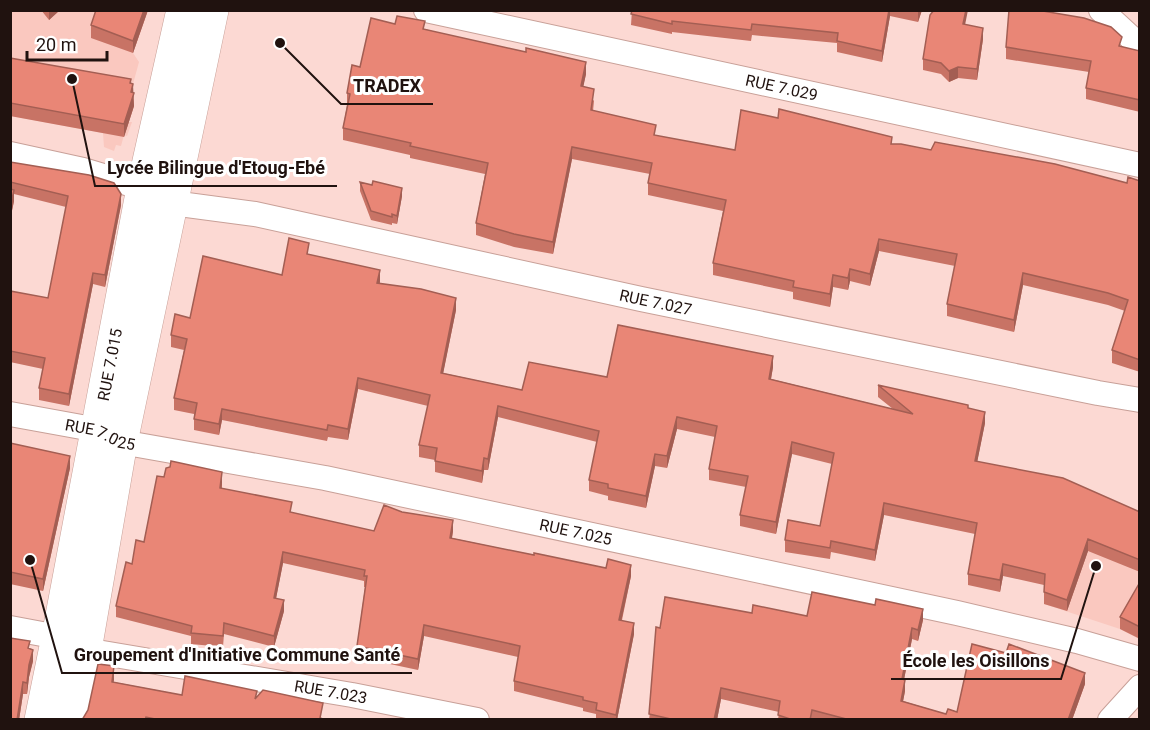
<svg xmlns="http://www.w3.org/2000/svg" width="1150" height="730" font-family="Roboto,sans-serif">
  <rect width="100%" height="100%" fill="#fcd9d3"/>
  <path fill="#fac8bf" d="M10,11h138l-15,42 6,9 -9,33 1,9 3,2 -6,16h4l-5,14 -3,-1 -3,11 -5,-1 -2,6 -10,-4 -1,-14 -92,-17z
    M1139,523v116l-19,-10 -76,-25v-12l18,-52z"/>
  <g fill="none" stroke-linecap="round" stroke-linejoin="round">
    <g stroke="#c8a098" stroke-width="26">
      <g id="minor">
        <path id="s1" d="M426,10l714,155"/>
        <path d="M1101,10l39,36"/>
        <path id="s2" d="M10,154l73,16 60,18 29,15 83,11 386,85 457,94 42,7"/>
        <path id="s3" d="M10,414l88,16 23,12 204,36 632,135 120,28 63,18"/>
        <path id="s4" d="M10,628l48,9 27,13 267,45 125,25"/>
        <path d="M1110,720l30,-33"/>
      </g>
    </g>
    <g stroke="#c8a098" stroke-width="34">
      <g id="secondary">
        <path id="s5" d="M41,720l17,-83 85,-449 40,-178"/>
        <path d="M70,720l15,-70 36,-208 91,-432"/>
      </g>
    </g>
    <use href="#minor" stroke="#fff" stroke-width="24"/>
    <use href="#secondary" stroke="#fff" stroke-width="33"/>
  </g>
  <path fill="#c87365" d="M41,10h19l-11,10z
    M96,10h52l-15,43 -42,-15v-13z
    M632,10h290l-4,12 -28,-6 -8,46 -45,-10v-9l-85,-8 -1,6 -79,-9v2l-41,-9z
    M395,24l30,5 161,45 -3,12 11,15 -1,10 63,25 79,14 157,-6 235,39 13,-2v191l-28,-9v-13l13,-39 -17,-6 -85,-20 -9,47 -67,-16v-12l8,-38 -76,-15 -9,35 -20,-5 -2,9 -15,-3 -3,20 -37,-8v-7l-80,-17v-12l10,-52 -75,-16v-12l2,-9 -78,-15 -19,95 -39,-7 -38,-12v-12l9,-49 -75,-16v-3l-67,-15v-12l4,-23v-12l13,-26z
    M965,24l18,15 -6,41 -19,-2 -9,4 -8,-8 -18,-4v-11z
    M1006,47h116l18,4v61l-54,-13v-11l3,-16 -83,-13z
    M10,58l121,26 2,9 1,13 -10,31 -114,-21z
    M10,162l111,43 -16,82 -12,-3 -24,122 -30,-6v-12l4,-19 -33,-7v-71l38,7 18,-91 -52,-13v7l-4,19z
    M360,182l42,14 -5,28 -5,-1v2l-21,-5 -11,-29z
    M309,254l71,27v3l76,26 -13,63 79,17 85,-13 166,-10 -2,12 122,30 -15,-12v-12l90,23 17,15 -8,39 163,50v60l-52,-21 -21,60 -23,-7v-19l-41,-9 -3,16 -32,-7v-11l7,-40 -91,-19 -9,46 -44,-9 -1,7 -45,-7v-12l35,-14 12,-62 -40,-10 -16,80 -36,-8v-11l6,-28 -37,-7v-11l6,-32 -38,-8 -10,39 -12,-2 -9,42 -38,-8v-4l-19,-5v-11l8,-38 -99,-25 -10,53h-4l-2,13 -47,-11v-12l-16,-3v-12l9,-39 -70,-17 -10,51 -20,-3 -1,4 -105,-21 -3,15 -25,-5v-16l-20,-4v-12l10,-48 -13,-3v-12l19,-17 92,-43z
    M10,443l60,25 -27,123 -33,-7z
    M222,483v5l70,25 82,18 28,-19 51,19 -1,7 179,38 -9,44 12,14 -17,86h-21v-6l-13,-3v-3l-69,-17v-10l4,-24 -94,-21 -6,34 -61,-13v-11l8,-59h-1v-6l-81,-18 -7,35 8,13 -10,36 -50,-13 -1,13 -32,-3v-8l-75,-19v-11l16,-42 12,-22z
    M1140,582v57l-20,-10v-12z
    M752,613l55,3 116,4 -5,21 -6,-2 -8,40 1,12 -2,10 43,13 139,-30 -13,36h-294l1,-8 -58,-13 -4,21h-68l11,-92z
    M30,649l3,12 -4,16 -2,17h-4l-4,26h-9z
    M114,682l68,13 75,2 69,23h-244z"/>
  <path fill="#a35e53" d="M49,10h11l-11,10z
    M144,10h4l-15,43v-12z
    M889,10h1v6l-8,46v-11z
    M922,10l-4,12v-11z
    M966,10h2l-5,25v-11z
    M983,28v11l-6,41v-11z
    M586,62v12l-5,24v-12z
    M958,67v11l-9,4v-11z
    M133,84l1,22 -10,31v-13z
    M572,147v12l-19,95v-12z
    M402,188v8l-5,28v-8z
    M14,190v11l-4,19v-12z
    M121,194v11l-16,82v-12z
    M879,239v12l-9,35v-12z
    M850,269v12l-2,9v-12z
    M380,270v11l-3,14v-12z
    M93,273v11l-24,122v-12z
    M1023,273v12l-9,47v-12z
    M833,275v12l-3,20v-13z
    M456,298v12l-15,74v-11z
    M773,356v11l-4,23v-11z
    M358,378v11l-10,51v-11z
    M498,406v11l-10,53v-11z
    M222,409v11l-3,15v-11z
    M985,412v11l-10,50v-12z
    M677,417v12l-10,39v-12z
    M792,442v12l-16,80v-12z
    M655,454v12l-9,42v-12z
    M70,456v12l-27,123v-12z
    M484,458v12l-2,13v-12z
    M222,472v11l-2,16v-11z
    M884,503v12l-9,46v-11z
    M453,520v11l-3,18v-11z
    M1088,539v12l-21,60v-11z
    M283,552v11l-9,46v-11z
    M1003,564v12l-3,16v-12z
    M631,565v11l-12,55v-11z
    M284,600v11l-10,36v-11z
    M923,609v11l-5,21v-11z
    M634,623v11l-17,86h-1v-5z
    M424,625v11l-6,34v-11z
    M912,628v11l-10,51v-11z
    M33,650v11l-4,16 -2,17v-11l2,-18z
    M114,666v14l-2,16v-14z
    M1085,673v11l-13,36h-4z
    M905,680v11l-4,21v-11z
    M23,682v12l-4,26h-2z
    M721,688v11l-4,21h-3z"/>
  <path fill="#e98676" stroke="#a35e53" stroke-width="1.5" d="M96,10h48l-11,31 -42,-16z
    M632,10h257l-7,41 -45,-10 1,-8 -86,-9 -1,6 -79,-9v3l-41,-10z
    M934,10h32l-3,14 20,4 -6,41 -19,-2 -9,4 -8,-8 -18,-4 7,-44z
    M1009,10h28l47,8 27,9 11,10 -3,9 21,5v49l-54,-12 5,-27 -85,-14z
    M397,16l28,5 -2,8 103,23v-4l60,14 -5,24 13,3 -3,21 65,15 -2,10 81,15 6,-40 37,8 1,-9 113,28 -1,7h10l30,6 4,-8 120,22 72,19 1,-6 12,4v179l-28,-10 16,-50 -20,-7 -85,-20 -9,47 -67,-16 10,-50 -78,-15 -9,35 -20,-5 -2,9 -15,-3 -3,19 -37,-7 1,-6 -81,-18 13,-63 -78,-17 4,-20 -80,-16 -19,95 -39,-8 -38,-11 12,-60 -78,-17 1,-3 -68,-15 7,-34 -3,-1 5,-28 8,2 11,-49 24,6z
    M10,58l121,21 -1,4 3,1 -2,8 3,1 -10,31 -114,-21z
    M10,162l79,13 25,8 7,11 -16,81 -12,-2 -24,121 -30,-6 6,-30 -35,-7v-60l38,7 20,-102 -58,-14z
    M373,181l29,7 -5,28 -5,-2v3l-21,-6 -11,-29 12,3z
    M10,189l4,1 -4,18z
    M289,238l20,5 -2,11 73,16 -3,13 44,6 35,9 -15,75 81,17 7,-28 78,15 11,-52 155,31 -4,23 144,35 -35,-29 90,20v3l17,4 -10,49 88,17 77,34v48l-52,-21 -21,61 -23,-8 1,-18 -42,-10 -3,16 -32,-6 9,-51 -93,-20 -9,47 -44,-9 -1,7 -45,-8 3,-20 32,6 14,-73 -42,-11 -16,80 -36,-7 8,-39 -39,-7 8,-43 -40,-9 -10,39 -12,-2 -9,42 -38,-8v-4l-19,-4 10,-49 -101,-25 -10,53 -4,-1 -2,13 -47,-10 2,-13 -18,-3 11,-50 -72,-17 -10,51 -20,-4 -1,5 -105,-21 -3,15 -25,-5 3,-16 -23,-5 13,-59 -16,-4 4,-21 15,4 13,-62 79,19z
    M10,443l60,13 -27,123 -33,-7z
    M171,461l51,11 -2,16 72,14 -2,10 84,19 10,-26 18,7 51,8 -3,18 84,17v-2l72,15 2,-9 23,6 -12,55 15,3 -18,92 -20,-5 1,-7 -14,-3v-3l-69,-16 6,-35 -96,-21 -6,34 -61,-13 10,-70h-3l1,-6 -82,-18 -9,46 10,2 -10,36 -50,-13 -1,13 -32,-3 1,-7 -76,-20 10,-44 6,2 4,-24 8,2 13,-66 7,1 2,-9 4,-1z
    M1140,582v45l-20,-10z
    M812,592l63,13 1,-6 47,10 -5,21 -6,-2 -10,51 3,1 -4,21 45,13 2,-5 9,3 15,-68 34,9 3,-9 76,29 -17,47h-218l-38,-10 -2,10h-17l-15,-5 2,-14 -59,-13 -7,32h-39l-26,-6 7,-87 4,1 5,-31 87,16 1,-8 54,11z
    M10,638l20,3 -2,7 5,2 -4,15 -2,18 -4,-1 -6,38h-7z
    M98,664l16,2 -2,16 70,13 3,-19 72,15 -2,8 8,-9 60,13 -3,15 6,2h-166l-14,-3 -1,3h-63l6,-10z"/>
  <g text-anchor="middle" stroke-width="6" stroke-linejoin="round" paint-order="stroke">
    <g font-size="16" fill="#20120f" stroke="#fff">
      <text dy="6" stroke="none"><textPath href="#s1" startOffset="364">RUE 7.029</textPath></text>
      <text dy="6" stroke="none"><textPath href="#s2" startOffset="664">RUE 7.027</textPath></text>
      <text dy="6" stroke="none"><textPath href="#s5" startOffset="362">RUE 7.015</textPath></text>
      <text dy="6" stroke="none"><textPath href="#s3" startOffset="93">RUE 7.025</textPath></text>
      <text dy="6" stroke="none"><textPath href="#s3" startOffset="579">RUE 7.025</textPath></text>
      <text dy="6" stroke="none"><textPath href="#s4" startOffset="328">RUE 7.023</textPath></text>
    </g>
  </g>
  <path fill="none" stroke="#20120f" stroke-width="2" d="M280 43L341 104H433M72 79L95 186H337M30 560L62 673H412M1096 566L1061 679H891"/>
  <g fill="#20120f" stroke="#fff" stroke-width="2">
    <circle cx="280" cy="43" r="6"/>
    <circle cx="72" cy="79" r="6"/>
    <circle cx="30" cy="560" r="6"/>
    <circle cx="1096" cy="566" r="6"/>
  </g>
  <g font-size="18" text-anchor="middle" font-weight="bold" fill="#20120f" stroke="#fff" stroke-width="6" stroke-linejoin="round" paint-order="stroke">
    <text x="387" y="92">TRADEX</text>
    <text x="216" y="174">Lycée Bilingue d'Etoug-Ebé</text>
    <text x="237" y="661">Groupement d'Initiative Commune Santé</text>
    <text x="976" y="667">École les Oisillons</text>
  </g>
  <rect width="1150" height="730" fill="none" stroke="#20120f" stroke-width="24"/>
  <path d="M27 51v9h80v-9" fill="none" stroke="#20120f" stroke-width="3"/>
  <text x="36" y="51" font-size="18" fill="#20120f" stroke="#ffffff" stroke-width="4.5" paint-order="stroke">20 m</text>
</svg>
